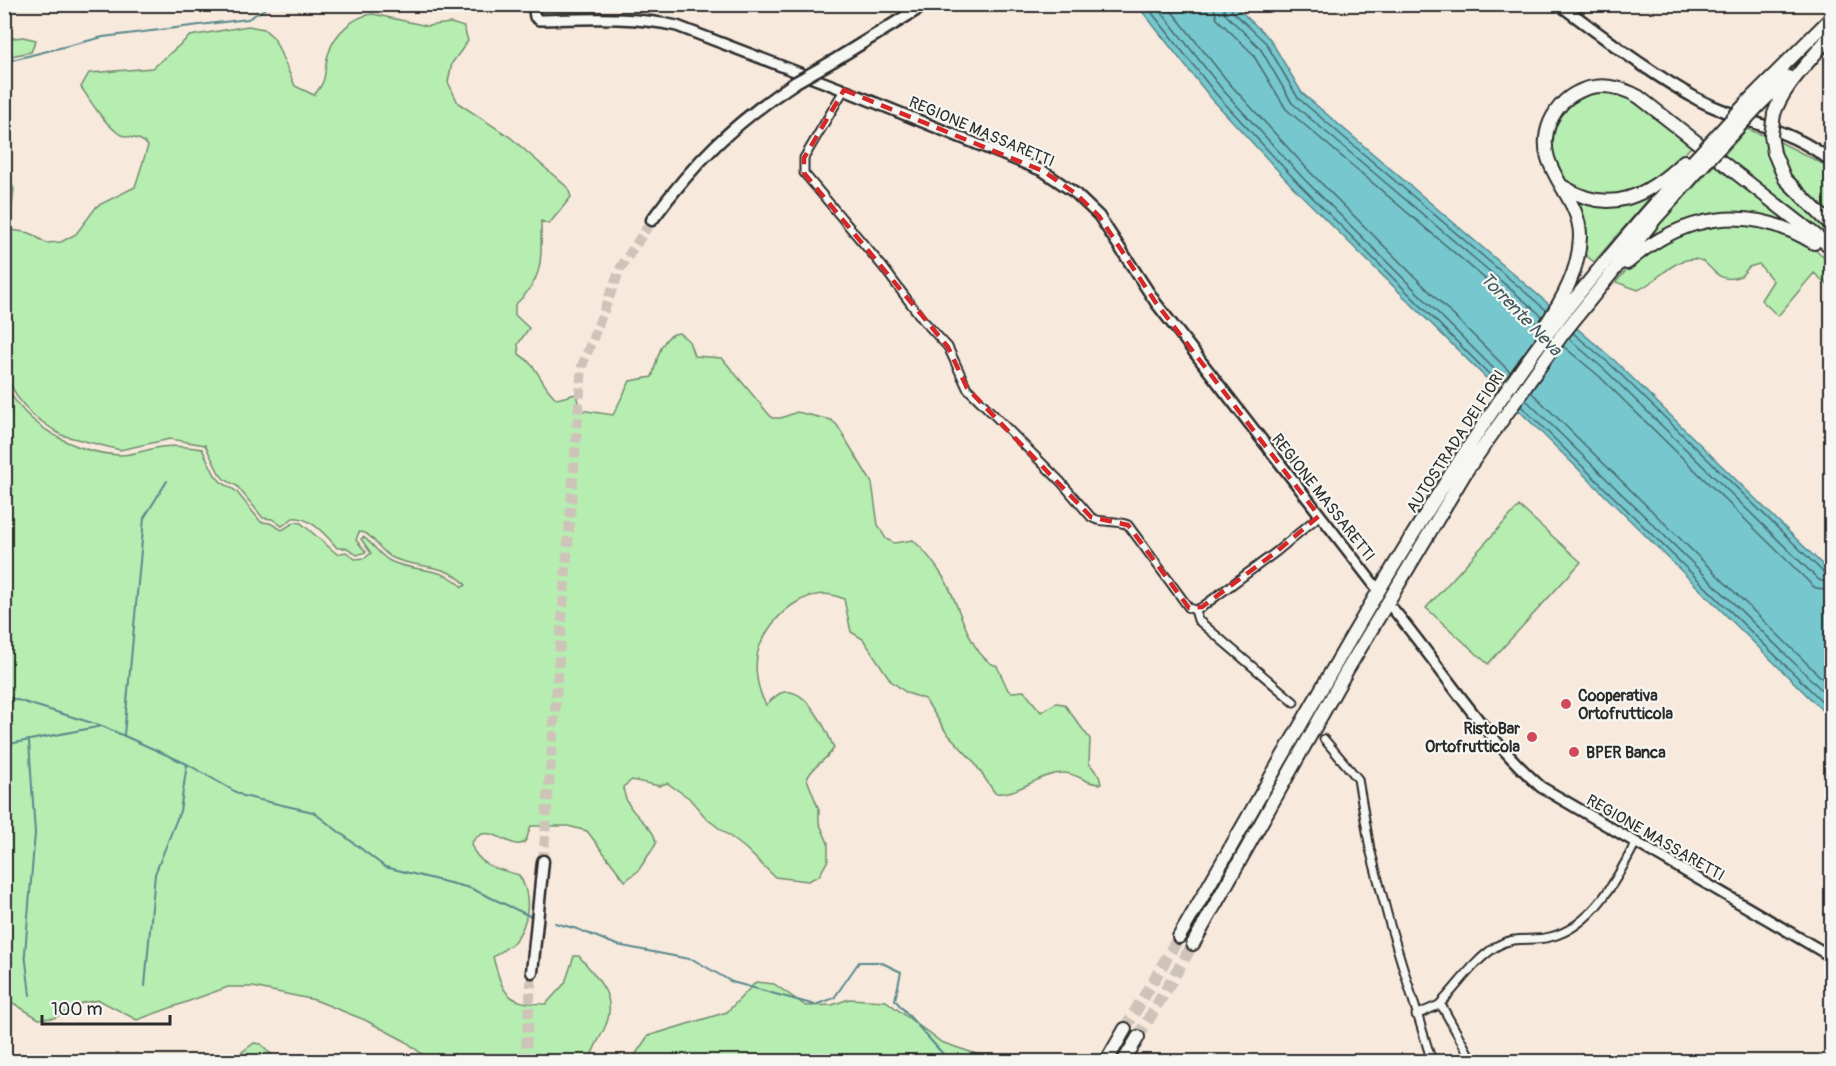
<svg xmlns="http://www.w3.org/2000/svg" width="1836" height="1066" font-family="Pangolin,sans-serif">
  <rect width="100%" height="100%" fill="#f7e9dc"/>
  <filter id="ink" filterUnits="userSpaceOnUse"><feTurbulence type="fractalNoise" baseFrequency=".0167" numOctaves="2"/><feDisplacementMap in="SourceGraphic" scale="12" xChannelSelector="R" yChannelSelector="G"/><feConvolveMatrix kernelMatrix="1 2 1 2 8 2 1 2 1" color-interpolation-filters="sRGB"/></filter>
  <g filter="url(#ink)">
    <path fill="#b6edb0" stroke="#708c6e" stroke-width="1.5" d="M373,14l54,12 24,-3 13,4 4,14 -16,22 -4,19 10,21 52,34 58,51 3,9 -22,27 -8,-3c0,38 4,57 -26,84v10l14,13 -11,16 1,10c22,14 20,30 38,45l19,-5 4,16 33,5 17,-34 22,-4c5,-15 8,-43 27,-44l10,8 5,15 28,2 50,60h9l16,-6 34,8 6,5 35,58 6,42 8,14 8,4 19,-3c13,12 23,25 32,40 14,23 25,78 52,86l11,24 4,2 12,-1 17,21 15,-9 8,1 26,35 -1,24 10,13 2,8c-15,1 -24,-12 -39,-11 -24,1 -45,23 -67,20l-22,-32 -27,-29 -21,-33 -18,-6 -16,-12 -28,-42 -12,-7 -7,-33c-34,-16 -67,12 -82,42 -10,19 -6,46 4,64 4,-4 10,-10 15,-12 25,-9 46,38 53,55 -8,13 -21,17 -27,31l12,31v12l9,21v17l-9,16 -11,5 -33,-4 -30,-29 -38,-29 -18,-21 -22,-15 -8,3 -27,-6 -9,7c4,31 32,36 33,57l-18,27 -13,10 -38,-50 -19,-5h-37c-2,4 -3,10 -5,14 -12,17 -38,-25 -55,4 7,22 27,25 48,31 13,20 11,49 -6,68 -6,5 -14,10 -20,14 10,37 13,47 53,47l19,-21 9,-27h5c18,22 40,41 26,71 -5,12 -13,22 -15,34h-159l-26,-20 -40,-21 -50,-20 -62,-13h-25l-91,33 -38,-20 -17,3 -28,15 -15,1 -34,-21v-615c19,42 69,70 115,72 14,0 28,-6 41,-8 12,-2 29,0 41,2l13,26 6,7 15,9 25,31 9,1 12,7 13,-8 6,1 36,31 9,-2 9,7 10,-1 6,-5 -10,-14 2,-2c11,7 17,20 29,25 22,10 54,5 70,25l4,-2c-18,-22 -48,-16 -73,-27 -12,-5 -17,-19 -28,-25l-6,-1 -3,8 10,12 -9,3 -10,-7h-10c-9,-11 -28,-32 -44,-30l-11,8 -10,-7 -9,-1 -26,-32 -13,-7 -5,-6 -14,-28 -35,-6 -50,11 -59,-15 -30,-21 -13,-16 -9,-17 -4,-15v-137l25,4 16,10 15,-1 15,-8 21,-28 38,-19 13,-41c-8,-11 -20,-6 -30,-13 -15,-11 -27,-31 -37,-46l8,-14 64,-5 37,-32 58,-10 16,3 10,9 21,48 19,9c16,-18 8,-24 15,-43 6,-19 25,-36 44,-38z
      M23,37l13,3 -5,12 -26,5v-18z
      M1600,91c37,4 63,32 92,55 -20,21 -42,40 -71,49 -65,18 -108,-80 -21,-104z
      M1747,129l18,7 4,19 62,76v11l-108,-86z
      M1776,140l55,28v54c-27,-29 -44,-42 -55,-82z
      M1715,164l66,53 -2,3 -18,-4 -76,6 -35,13z
      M4,170l10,19 -3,26 -6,5z
      M1651,190l3,3 -60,69 -12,-10 -7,-51 28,5z
      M1726,223c40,0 74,13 105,39v26l-17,-15 -36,43 -17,-16 12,-19 -14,-17 -10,3 -8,9c-30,11 -28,-19 -49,-17 -22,2 -35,23 -54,31l-22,-8c29,-36 64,-52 110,-59z
      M1519,506l62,56 -93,102 -62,-56z
      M756,982l18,2 32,22 26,-1 17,-6 37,2 55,41 56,19h-366l17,-25 79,-24z
      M254,1043l7,1 17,17h-61l17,-3z"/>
    <path fill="#76c7ce" stroke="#58898d" stroke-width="1.5" d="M1137,5h97l36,34 32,54 312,267 217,213v146l-537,-531 -83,-90z"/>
    <path fill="#f7e9dc" d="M1558,308l21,18 -65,85 -20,-19z"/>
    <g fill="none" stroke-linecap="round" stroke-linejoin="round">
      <path stroke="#49696c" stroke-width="1.5" d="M1145,4l71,90 82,89 203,203
        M1155,4l67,85 81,89 202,202
        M1166,4l63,79 81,89 200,200
        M1213,4l4,15 35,34 34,56 252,215
        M1222,4l4,11 34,33 32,55 250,213
        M1230,4l2,7 34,32 32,55 248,212
        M1573,333l37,31 215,210 7,2
        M1569,339l36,31 214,210 13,4
        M1563,346l36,30 215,211 18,6
        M1531,392l301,296
        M1526,400l306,300
        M1521,406l311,305"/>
      <path stroke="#58898d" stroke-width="2" d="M503,4l27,1
        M535,5l76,2 55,-3
        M4,62l99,-25 145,-18 25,-15
        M4,696l98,30 85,38 56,32 70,16 72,55 85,21 60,28
        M124,735l20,-217 23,-37
        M29,741l6,92 -10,120 5,42
        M4,745l98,-19
        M555,923l22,6 40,16 77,15 38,22 83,23 19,-7 25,-36h21l21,10 -6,28 55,62
        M145,986l10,-112 25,-63 7,-47"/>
      <path stroke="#cec3b9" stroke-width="10" stroke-dasharray="10 5" stroke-linecap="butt" d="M543,861l39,-495 39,-99 31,-47
        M525,1062l7,-90"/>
      <path stroke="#cec3b9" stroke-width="12" stroke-dasharray="12 6" stroke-linecap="butt" d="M1125,1029l54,-92
        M1138,1037l55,-93"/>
      <g stroke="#2b2b2b" stroke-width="11">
        <path id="street" d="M844,90l-40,68v15l79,94 39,52 26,28 19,41 94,94 30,35c9,7 24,2 37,8l61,83 6,2 7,-3 74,-55 43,-36
          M1195,610l3,10 96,82
          M1324,739l34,40 12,70 20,76 42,137
          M1439,1005c19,-19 34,-44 58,-59 18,-11 34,-4 53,-9 42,-10 67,-58 85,-93
          M1416,1015l23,-10 4,3 30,54"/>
      </g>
      <g stroke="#2b2b2b" stroke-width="14">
        <path id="secondary" d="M533,4l2,13 4,3c46,-1 92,-4 138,6l167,64 199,81 32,22 24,23 57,87 219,283
          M1393,609c49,59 90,127 148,178l291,170"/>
      </g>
      <g stroke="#2b2b2b" stroke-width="15">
        <path id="primary" d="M1559,4c46,34 90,69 140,96 43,22 96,30 133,62
          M833,61l93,-57
          M652,220c44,-60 82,-97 144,-138
          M532,972l11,-111"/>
      </g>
      <g stroke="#2b2b2b" stroke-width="16">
        <path id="highway" d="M1752,97l80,-80
          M1761,103l27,-26
          M1774,114c10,-30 39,-55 58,-81
          M1774,153l11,26 47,47
          M1564,187c46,29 84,9 120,-26
          M1627,263c56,-49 122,-60 187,-20
          M1545,326c18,-27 34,-56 35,-89 1,-43 -49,-69 -30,-115 6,-13 15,-24 28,-30 20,-10 42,-6 61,5l193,151
          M1179,937c112,-192 217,-391 346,-573 52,-72 111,-140 171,-206
          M1193,944l153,-272 121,-202 95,-135 93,-116 50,-56
          M1106,1062l19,-33
          M1123,1062l15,-25"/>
      </g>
      <use href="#street" stroke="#f6f6f2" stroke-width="7"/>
      <use href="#secondary" stroke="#f6f6f2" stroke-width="9"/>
      <use href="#primary" stroke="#f6f6f2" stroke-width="10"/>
      <use href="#highway" stroke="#f6f6f2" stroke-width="12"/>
      <g stroke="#2b2b2b" stroke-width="15" stroke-linecap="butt">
        <path id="primary-bridge" d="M796,82l37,-21"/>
      </g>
      <g stroke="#2b2b2b" stroke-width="16" stroke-linecap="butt">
        <path id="highway-bridge" d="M1774,153l-3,-18 3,-21
          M1696,158l56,-61
          M1705,163l56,-60"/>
      </g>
      <use href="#primary-bridge" stroke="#f6f6f2" stroke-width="10"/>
      <use href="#highway-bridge" stroke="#f6f6f2" stroke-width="12"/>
    </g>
  </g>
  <path fill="none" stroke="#d62828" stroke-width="4.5" stroke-dasharray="12 8" stroke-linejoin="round" d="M844,90l199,81 32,22 24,23 57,87 163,213 -43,36 -74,55 -13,1 -61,-83 -37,-8 -124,-129 -19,-41 -144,-174v-15z"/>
  <g fill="#d1495b" stroke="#f6f6f2" stroke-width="2">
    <circle cx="1566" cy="704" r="6"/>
    <circle cx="1532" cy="737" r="6"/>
    <circle cx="1574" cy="752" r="6"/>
  </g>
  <g text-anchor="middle" stroke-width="4.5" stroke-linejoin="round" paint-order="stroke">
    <g font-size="16" fill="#2b2b2b" stroke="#f6f6f2">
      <text transform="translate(982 131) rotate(23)" y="6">REGIONE MASSARETTI</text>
      <text transform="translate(1455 441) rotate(-57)" y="6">AUTOSTRADA DEI FIORI</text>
      <text transform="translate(1324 497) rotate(52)" y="6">REGIONE MASSARETTI</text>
      <text transform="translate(1656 837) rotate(30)" y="6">REGIONE MASSARETTI</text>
    </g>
    <g font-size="16" font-weight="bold" fill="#2b2b2b" stroke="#f6f6f2" text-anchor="start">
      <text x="1578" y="701">Cooperativa<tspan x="1578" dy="18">Ortofrutticola</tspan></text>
      <text x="1520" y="734" text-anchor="end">RistoBar<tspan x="1520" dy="18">Ortofrutticola</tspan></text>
      <text x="1586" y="758">BPER Banca</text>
    </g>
    <g font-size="18" font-style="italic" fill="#425a5c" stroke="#f6f6f2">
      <text transform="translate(1521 314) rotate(46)" y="6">Torrente Neva</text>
    </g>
  </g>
  <rect width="1836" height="1066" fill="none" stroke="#f6f6f2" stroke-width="24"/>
  <rect x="12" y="12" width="1812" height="1042" fill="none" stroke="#2b2b2b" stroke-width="2" filter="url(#ink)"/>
  <path d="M42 1015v9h128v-9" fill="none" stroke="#2b2b2b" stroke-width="3"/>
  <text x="51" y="1015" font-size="18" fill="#2b2b2b" stroke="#f6f6f2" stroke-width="4.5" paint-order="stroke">100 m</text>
</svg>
